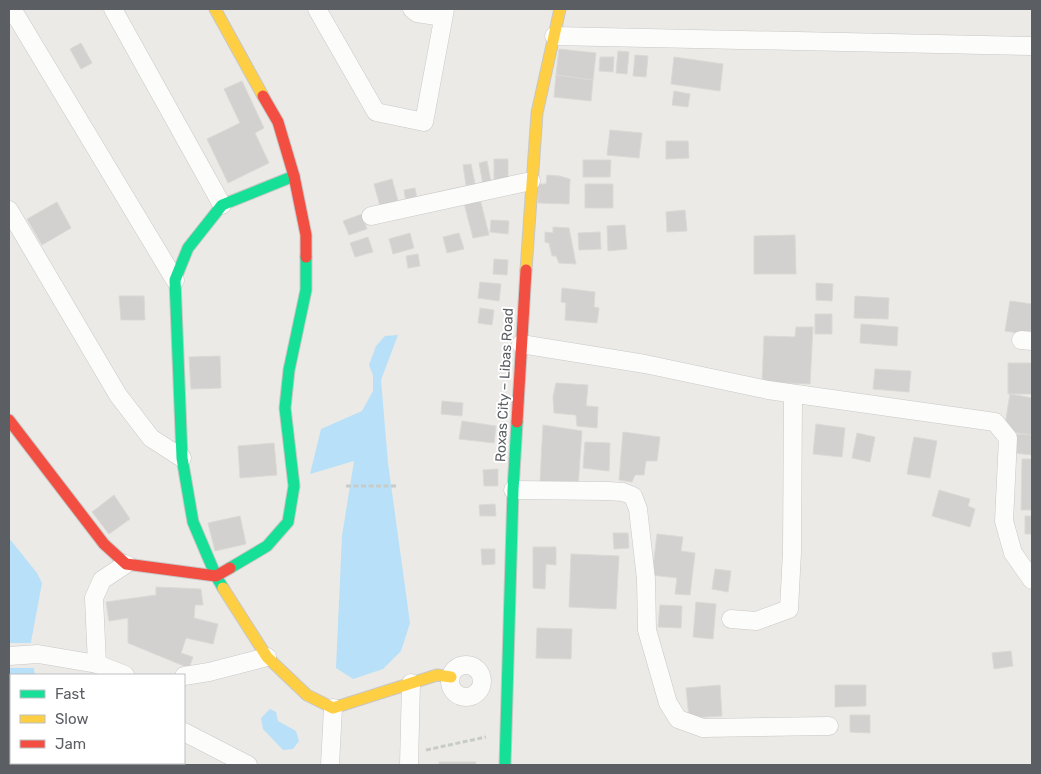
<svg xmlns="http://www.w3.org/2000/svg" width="1041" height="774" font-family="Rubik,sans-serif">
  <rect width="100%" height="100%" fill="#ebeae6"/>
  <path fill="#b8e0f8" d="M398,335l-17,45 7,83 22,160 -9,28 -18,18 -30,10 -17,-11 6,-132 12,-75 -44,13 11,-45 41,-18 11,-20v-16l-4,-10 7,-19 9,-10z
    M9,538l28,35 5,10 -12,64 5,28h-24v88h5l-1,2h-6z
    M270,709l6,3 2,9 18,10 3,10 -6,8 -10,1 -20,-21 -2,-11z"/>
  <path fill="#ebeae6" d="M9,643h24l2,25h-26z"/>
  <path fill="#d2d1cf" stroke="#dad9d5" d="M81,43l11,20 -11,6 -11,-20z
    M559,49l37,4 -3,27 -37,-5z
    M618,51l11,1 -2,22 -11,-1z
    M635,55l13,1 -2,21 -13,-1z
    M600,57h14l-1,15 -14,-1z
    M674,57l49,7 -3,27 -49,-7z
    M556,75l37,5 -2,21 -37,-4z
    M242,81l22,47 -9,5 14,30 -41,20 -21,-44 33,-16 -16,-34z
    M674,91l16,3 -2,13 -16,-2z
    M610,130l32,3 -3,25 -32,-3z
    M666,141h22l1,17 -23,1z
    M494,159h14v21h-14z
    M583,160h28l-1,17h-27z
    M487,161l4,21 -8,2 -4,-21z
    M471,164l4,20 -9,1 -3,-20z
    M547,175l12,1 11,3 -1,25 -31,-1v-19h8z
    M392,179l6,22 -18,5 -6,-22z
    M585,184h28v24h-28z
    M415,188l2,12 -11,2 -2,-12z
    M480,199l9,36 -16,3 -9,-35z
    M57,202l14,26 -29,17 -15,-26z
    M685,210l2,21 -20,1 -1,-20z
    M362,214l5,15 -18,6 -6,-14z
    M491,220l18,1 -1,13 -18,-2z
    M625,225l2,24 -19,2 -1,-25z
    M553,227l16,1 7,36 -17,-1 -3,-7h-4l-3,-13 -4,-1v-10l8,1z
    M600,232l1,17 -22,1 -1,-17z
    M410,233l4,15 -21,6 -4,-15z
    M459,233l5,16 -17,4 -4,-16z
    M795,235l1,39h-42v-38z
    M368,237l5,15 -18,5 -5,-14z
    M418,254l2,12 -12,2 -2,-12z
    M494,259l14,1 -1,15 -14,-1z
    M480,282l21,2 -2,17 -21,-3z
    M816,283l17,1 -1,17 -16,-1z
    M562,288l33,4 -1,15 5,1 -2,15 -32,-3 1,-17 -5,-1z
    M119,296h25l1,24h-24z
    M855,296l34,2 -1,21 -34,-1z
    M1010,301l22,3 -1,31 -26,-4z
    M480,308l14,2 -2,15 -14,-2z
    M815,314h17v20h-17z
    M861,324l37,3 -1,19 -37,-3z
    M796,327h17l-3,57 -48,-2 2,-46 31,1z
    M220,356l1,32 -30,1 -2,-32z
    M1008,363h24v31h-24z
    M875,369l36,2 -2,21 -36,-3z
    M556,383l32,2 -2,21 12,1 -1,21 -20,-2 -1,-11 -22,-2 -1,-16z
    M1010,394l22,4v37l-28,-4z
    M442,401l21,2 -1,13 -21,-2z
    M462,421l34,5 -2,17 -35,-4z
    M816,424l29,4 -3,29 -29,-3z
    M543,425l39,6 -4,56 -38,-5z
    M623,432l37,5 -3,24h-11l-2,14h-9l-3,7 -13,-2z
    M857,433l18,4 -5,25 -18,-4z
    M1016,434l16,1v20l-18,-2z
    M914,437l23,4 -7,37 -23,-4z
    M585,442l25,1 -1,28 -26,-3z
    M274,443l3,32 -37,3 -2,-32z
    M1022,459h10v51h-11z
    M498,469v17h-14l-1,-16z
    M939,490l31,9 -2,7 7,3 -5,18 -38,-11z
    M114,495l16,24 -21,15 -17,-22z
    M495,504l1,12h-16l-1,-11z
    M240,516l6,28 -31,7 -7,-28z
    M1025,516h7v18h-7z
    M613,533h15l1,15 -15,1z
    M657,534l26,3 -2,14 14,2 -5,42 -15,-1 2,-16 -25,-3z
    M533,547h23v18l-10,-1 -1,25 -12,-1z
    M481,549h14v15l-13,1z
    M571,554l48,2 -3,53 -47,-2z
    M715,569l16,2 -3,21 -16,-3z
    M156,587l45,2 2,16h-8l-1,13 24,6 -5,20 -27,-6 -5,15 12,4 -4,11 -61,-25v-25l-19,3 -3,-19 50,-7z
    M696,602l20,2 -3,35 -20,-2z
    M660,605l22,1 -1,22 -23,-1z
    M537,628l35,1 -1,30 -35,-1z
    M1011,651l2,15 -19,3 -2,-16z
    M720,685l2,31 -33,2 -3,-30z
    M835,685h31v21l-31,1z
    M850,715h20v18l-20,-1z
    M439,762h37l-1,3h-36z"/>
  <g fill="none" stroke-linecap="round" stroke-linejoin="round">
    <g stroke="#c8c8c8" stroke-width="19">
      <path id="street" d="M12,9l163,271
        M113,9l109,196
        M317,9l59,103 48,10 21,-113
        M412,9l5,4 26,4
        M554,36l478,10
        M9,210l109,185 33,43 31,20
        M371,216l160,-35
        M1021,340l11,1
        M521,344l124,20 123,26 227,32 13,16 -4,83 9,32 19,27
        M513,490l95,1 15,1 10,4 5,13 8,70 1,51 21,73 10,16 25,9 126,-2
        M731,619l25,2 33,-12 3,-57 1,-158
        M9,656l29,-2 59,10 28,11
        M97,664l-3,-66 8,-18 24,-16
        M450 681a16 16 0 1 1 32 0a16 16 0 1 1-32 0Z
        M184,676l25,-4 58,-15
        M184,732l64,33
        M119,765l1,-2
        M330,765l3,-57
        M409,765l2,-82"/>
    </g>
    <g stroke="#c7c7c6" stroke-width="13">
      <path id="fast" d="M230,568l37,-22 21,-24 6,-36 -9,-78 4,-38 17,-80v-33
        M223,588l-7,-12 -23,-54 -11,-64 -7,-178 13,-32 34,-43 72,-29
        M505,765l8,-275 4,-68"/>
    </g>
    <g stroke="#c7c7c6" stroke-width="13">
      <path id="slow" d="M215,9l48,87
        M526,270l11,-157 23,-104
        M223,588l44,69 40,38 26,13 104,-33 14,2"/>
    </g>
    <g stroke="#c7c7c6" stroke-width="13">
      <path id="jam" d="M263,96l15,26 16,54 12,59v22
        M9,420l95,124 22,20 90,12 14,-8
        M517,422l9,-152"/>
    </g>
    <path stroke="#c8ccc9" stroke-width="3" stroke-dasharray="5 2.5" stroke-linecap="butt" d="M346,486h50
      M426,750l60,-13"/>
    <use href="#street" stroke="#fcfcfb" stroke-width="18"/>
    <use href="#fast" stroke="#16e098" stroke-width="11"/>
    <use href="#slow" stroke="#ffcf43" stroke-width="11"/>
    <use href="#jam" stroke="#f24e42" stroke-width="11"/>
  </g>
  <g text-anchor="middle" stroke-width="4" stroke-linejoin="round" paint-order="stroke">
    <g font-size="14" fill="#5b5f64" stroke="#fff">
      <text transform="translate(504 385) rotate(-87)" y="5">Roxas City – Libas Road</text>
    </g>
  </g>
  <rect width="1041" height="774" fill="none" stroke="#5b5f64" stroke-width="20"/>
  <rect x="10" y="674" width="175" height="90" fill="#ffffff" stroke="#bdbfc1"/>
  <rect x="20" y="690" width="25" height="8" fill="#16e098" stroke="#bdbfc1"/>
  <text x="55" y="699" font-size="15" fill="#5b5f64">Fast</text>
  <rect x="20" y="715" width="25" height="8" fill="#ffcf43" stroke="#bdbfc1"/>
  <text x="55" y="724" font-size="15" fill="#5b5f64">Slow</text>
  <rect x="20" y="740" width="25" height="8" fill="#f24e42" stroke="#bdbfc1"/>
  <text x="55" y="749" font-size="15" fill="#5b5f64">Jam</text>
</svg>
